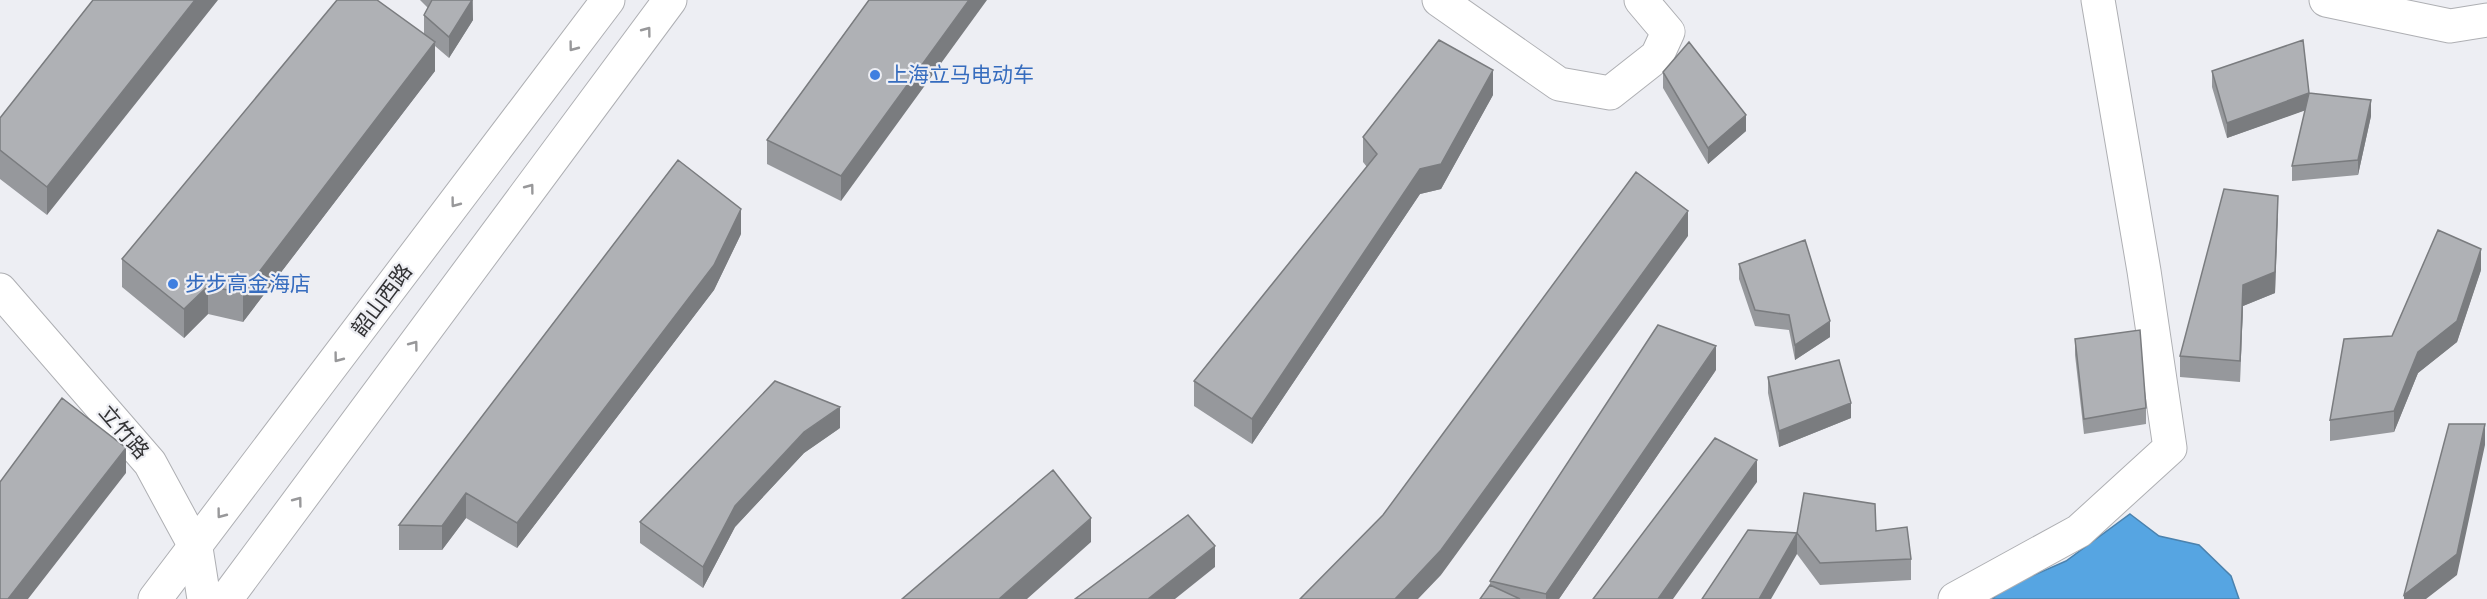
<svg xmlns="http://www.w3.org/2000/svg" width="2487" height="599" font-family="'Nunito Sans','Noto Sans SC',sans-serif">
  <rect width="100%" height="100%" fill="#edeef3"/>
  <path fill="#56a5e2" stroke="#4b82ae" stroke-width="1.5" d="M2130,514l29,22 40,9 32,31 8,23h-247l15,-12 59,-26z"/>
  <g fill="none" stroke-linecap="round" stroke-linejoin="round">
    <g stroke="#aeafb3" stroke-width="35">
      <path id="minor" d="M1439,0l120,84 51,9 47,-37 11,-24 -27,-32
        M2326,0l124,26 37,-6
        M0,290l150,173 46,85 8,51
        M1955,599l124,-68 91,-83 -26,-177 -46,-271"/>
    </g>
    <g stroke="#aeafb3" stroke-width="35">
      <path id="primary" d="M155,599l453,-599
        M226,599l444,-599"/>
    </g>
    <use href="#minor" stroke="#fff" stroke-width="33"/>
    <use href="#primary" stroke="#fff" stroke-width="33"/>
  </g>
  <path fill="#96989c" d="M93,0l-46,215 -47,-36v-61z
    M420,0h53v20l-24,38 -14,-12v25l-192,251 -35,-8 -24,24 -62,-51v-28l302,-225v-19l4,-7z
    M869,0l-28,201 -74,-37v-24z
    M2212,71l97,22 62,23 -13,59 -66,6v-15l13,-56 -78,28 -15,-51z
    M1663,72l83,59 -38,33 -45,-76z
    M1493,95l-52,94 -21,5 -168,250 -58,-38v-25l173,-214 -4,-5v-25z
    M2278,217l-3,76 -32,13 -3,76 -60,-5v-21z
    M741,234l-27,56 -197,258 -51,-30 -24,32h-43v-25z
    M1739,264l91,73 -35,23 -6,-30 -34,-4 -16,-47z
    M2481,270l-24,72 -39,31 -24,59 -64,9v-21l62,-84z
    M2075,339l71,69v16l-62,10 -9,-79z
    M1716,370l-157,229h-79l10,-14v-4z
    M1768,377l83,41 -72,29 -11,-54z
    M840,428l-36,25 -69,74 -32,61 -63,-45v-21z
    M1876,531l35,28v21l-91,5 -23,-31v-21z"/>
  <path fill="#7a7c7f" d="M195,0h23l-171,215v-28z
    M472,0l1,20 -24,38v-21z
    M969,0h18l-146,201v-25z
    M435,42v29l-192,251v-29z
    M1493,70v25l-52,94 -21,5 -168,250v-25l168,-250z
    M2309,93v16l-82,29v-15z
    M2371,100v16l-13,59v-15z
    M1746,115v16l-38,33v-16z
    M2278,196l-3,97 -32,13 -3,76 3,-97z
    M741,209v25l-27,56 -197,258v-25z
    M1688,211v25l-247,339 -23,24h-23z
    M2481,249v21l-24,72 -39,31 -24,59v-21l24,-59z
    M208,286v28l-24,24v-29z
    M1830,321v16l-35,23v-15z
    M1716,346v24l-157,229h-13v-5z
    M1851,403v15l-72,29v-16z
    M840,407v21l-36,25 -69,74 -32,61v-21l32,-61 69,-74z
    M2485,424v21l-28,130 -31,24h-22v-4z
    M126,448v25l-98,126h-20z
    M1757,460v22l-84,117h-15z
    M466,493v25l-24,32v-24z
    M1091,518v24l-64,57h-28z
    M1797,533v21l-26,45h-12z
    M1215,546v21l-40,32h-27z"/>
  <path fill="#afb1b5" stroke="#7a7c7f" stroke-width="1.5" d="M93,0h102l-148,187 -47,-37v-32z
    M337,0h40l58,42 -192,251 -35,-7 -24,23 -62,-50z
    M432,0h40l-23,37 -25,-22z
    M869,0h100l-128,176 -74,-36z
    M1439,40l54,30 -52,94 -21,5 -168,250 -58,-38 183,-227 -14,-17z
    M2303,40l6,53 -82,30 -15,-52z
    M1689,42l57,73 -38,33 -45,-76z
    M2309,93l62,7 -13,60 -66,6z
    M678,160l63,49 -27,56 -197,258 -51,-30 -24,33 -43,-1z
    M1636,172l52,39 -247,339 -46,49h-95l83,-84z
    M2224,189l54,7 -3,76 -32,13 -3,76 -60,-5z
    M2438,230l43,19 -24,72 -39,31 -24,59 -64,9 14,-81 48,-3z
    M1805,240l25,81 -35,24 -6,-30 -34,-5 -16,-46z
    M1658,325l58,21 -170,248 -56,-13z
    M2140,330l6,78 -62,11 -9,-80z
    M1839,360l12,43 -72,28 -11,-54z
    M775,381l65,26 -36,25 -69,74 -32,61 -63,-45z
    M62,398l64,50 -118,151h-8v-117z
    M2449,424h36l-28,130 -53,41z
    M1715,438l42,22 -99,139h-65z
    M1053,470l38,48 -92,81h-97z
    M1804,493l71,11 1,27 31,-4 4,32 -91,4 -23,-30z
    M1188,515l27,31 -67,53h-73z
    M1748,530l49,3 -38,66h-57z
    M1490,585l30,14h-40z"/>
  <defs><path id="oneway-chevron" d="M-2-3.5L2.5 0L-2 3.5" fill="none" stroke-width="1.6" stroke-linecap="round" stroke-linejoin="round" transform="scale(1.5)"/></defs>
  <g stroke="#98989a">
    <use href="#oneway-chevron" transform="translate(647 31) rotate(-53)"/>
    <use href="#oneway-chevron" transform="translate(573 47) rotate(127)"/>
    <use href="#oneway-chevron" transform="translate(530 188) rotate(-53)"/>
    <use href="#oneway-chevron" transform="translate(455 203) rotate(127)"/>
    <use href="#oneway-chevron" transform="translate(414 345) rotate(-53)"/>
    <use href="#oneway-chevron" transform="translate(338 358) rotate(127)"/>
    <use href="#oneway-chevron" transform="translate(298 501) rotate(-53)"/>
    <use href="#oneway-chevron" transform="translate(221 514) rotate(127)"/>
  </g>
  <g fill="#3f7fe0" stroke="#edeef3" stroke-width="2">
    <circle cx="875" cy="75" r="6"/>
    <circle cx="173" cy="284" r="6"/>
  </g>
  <g text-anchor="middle" stroke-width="4.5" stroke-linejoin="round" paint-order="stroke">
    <g font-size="21" fill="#366cbe" stroke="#edeef3" text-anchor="start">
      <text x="887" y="82">上海立马电动车</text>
      <text x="185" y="291">步步高金海店</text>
    </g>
    <g font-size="21" fill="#323234" stroke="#edeef3">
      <text transform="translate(382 300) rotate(-53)" y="7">韶山西路</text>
      <text transform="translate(124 432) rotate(49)" y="7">立竹路</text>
    </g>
  </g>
</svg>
